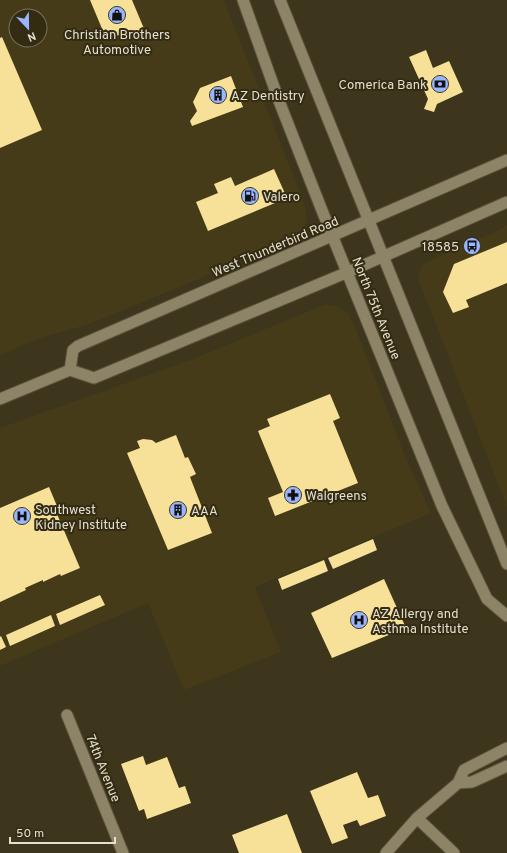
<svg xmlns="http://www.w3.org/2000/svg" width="507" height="853" font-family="Overpass,sans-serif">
  <rect width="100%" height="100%" fill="#3d351c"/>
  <path fill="#453b19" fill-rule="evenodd" d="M0,0h224l82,208 1,13 -4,8 -7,6 -97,44 -112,46 -47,13 -40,17zM16,16h24v24h-24z
    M507,225v282l-88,-226v-7l3,-9 3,-2 70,-31z
    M326,304l11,2 11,8 5,8 53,136 25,55 -176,74 26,65 -97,38 -36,-87 -148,63v-238l193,-69z"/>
  <path fill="#f7e097" d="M90,0h42l13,31 -20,8 -2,-6 -13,6 -4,-10 -3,2z
    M2,37l40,93 -42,18v-110z
    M426,50l7,18 16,-7 14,31 -26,12 -3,8 -10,-3 4,-10 -19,-42z
    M231,76l12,31 -51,19 -2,-5 7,-10 -4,-9 7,-14z
    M274,169l13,29 -79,33 -12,-29 22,-9 -4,-9 17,-7 4,9z
    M507,242v41l-41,17 3,7 -16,6 -10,-21 11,-28z
    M330,394l10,24 -7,3 25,62 -83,33 -7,-18 15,-6 -25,-61 12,-5 -3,-7z
    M176,435l9,23 3,-1 8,17 -6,3 22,56 -44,17 -41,-97 13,-5 -3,-7 6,-2 9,1 4,3z
    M49,487l8,19 -3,1 26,61 -19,8 -1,-2 -17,8v-2l-18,8 1,2 -26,12v-94z
    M373,539l4,11 -44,19 -5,-11z
    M324,560l4,11 -46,19 -4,-11z
    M384,579l22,49 -74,30 -21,-45z
    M100,595l5,10 -45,20 -4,-11z
    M51,615l4,11 -45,20 -4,-11z
    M1,636l5,11 -6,3v-13z
    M143,756l3,9 21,-8 12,31 6,-2 6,17 -44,16 -3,-10 -5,2 -18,-47z
    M357,772l11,26 10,-3 8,21 -26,10 -3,-6 -14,5 5,13 -16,6 -22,-53z
    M287,814l15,39h-63l-7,-18z"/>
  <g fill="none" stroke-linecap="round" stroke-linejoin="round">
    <g stroke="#5a533d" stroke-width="13">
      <path id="minor" d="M67,715l56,138
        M458,783l14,-1 35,-16
        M417,818l37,35
        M386,853l31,-35 41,-35 6,-13 43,-22"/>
    </g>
    <g stroke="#5a533d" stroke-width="13">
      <path id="secondary" d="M243,0l36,101 44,112 119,293 45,93 20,17
        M280,0l227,564
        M70,370l3,-20 5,-4 429,-186
        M0,399l70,-29 24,8 254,-106 159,-70"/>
    </g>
    <use href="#minor" stroke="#8d8468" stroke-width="11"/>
    <use href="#secondary" stroke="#8d8468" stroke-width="11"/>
  </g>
  <defs>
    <g id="shop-disc" transform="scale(0.9)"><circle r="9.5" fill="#9ab5fd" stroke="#332b12"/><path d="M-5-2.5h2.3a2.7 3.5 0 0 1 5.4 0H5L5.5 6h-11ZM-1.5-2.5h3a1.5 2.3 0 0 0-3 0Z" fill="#111"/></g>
    <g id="bank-disc" transform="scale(0.9)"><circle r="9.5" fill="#9ab5fd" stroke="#332b12"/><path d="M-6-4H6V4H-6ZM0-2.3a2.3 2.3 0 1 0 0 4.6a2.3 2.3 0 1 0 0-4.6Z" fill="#111"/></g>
    <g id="building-disc" transform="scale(0.9)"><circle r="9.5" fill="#9ab5fd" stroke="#332b12"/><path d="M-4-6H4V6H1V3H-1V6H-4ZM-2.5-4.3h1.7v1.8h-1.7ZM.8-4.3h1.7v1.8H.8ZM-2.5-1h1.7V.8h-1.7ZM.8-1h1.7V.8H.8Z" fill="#111"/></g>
    <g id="fuel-disc" transform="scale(0.9)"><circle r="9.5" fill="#9ab5fd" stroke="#332b12"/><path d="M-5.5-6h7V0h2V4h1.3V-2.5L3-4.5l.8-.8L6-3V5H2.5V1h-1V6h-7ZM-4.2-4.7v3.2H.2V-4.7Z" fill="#111"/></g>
    <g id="bus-disc" transform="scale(0.9)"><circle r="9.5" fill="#9ab5fd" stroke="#332b12"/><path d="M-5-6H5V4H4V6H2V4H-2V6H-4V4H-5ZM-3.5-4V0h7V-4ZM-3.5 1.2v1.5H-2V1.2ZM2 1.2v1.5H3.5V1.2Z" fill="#111"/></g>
    <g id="pharmacy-disc" transform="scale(0.9)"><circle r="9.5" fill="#9ab5fd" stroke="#332b12"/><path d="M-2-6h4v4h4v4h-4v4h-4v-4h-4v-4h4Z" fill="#111"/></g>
    <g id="hospital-disc" transform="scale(0.9)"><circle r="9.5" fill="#9ab5fd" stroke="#332b12"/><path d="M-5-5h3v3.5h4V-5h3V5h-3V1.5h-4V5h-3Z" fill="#111"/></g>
  </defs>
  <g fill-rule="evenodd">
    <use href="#shop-disc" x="117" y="15"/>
    <use href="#bank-disc" x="440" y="84"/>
    <use href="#building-disc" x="218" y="95"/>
    <use href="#fuel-disc" x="250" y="196"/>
    <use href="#bus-disc" x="472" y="246"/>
    <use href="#pharmacy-disc" x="293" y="495"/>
    <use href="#building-disc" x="178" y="510"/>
    <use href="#hospital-disc" x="22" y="516"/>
    <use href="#hospital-disc" x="359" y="620"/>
  </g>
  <g text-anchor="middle" stroke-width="4" stroke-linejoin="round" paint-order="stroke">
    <g font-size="13" fill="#e4dfd0" stroke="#332b12" text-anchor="start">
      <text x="117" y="39" text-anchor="middle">Christian Brothers<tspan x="117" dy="15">Automotive</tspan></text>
      <text x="427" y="89" text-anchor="end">Comerica Bank</text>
      <text x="231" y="100">AZ Dentistry</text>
      <text x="263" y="201">Valero</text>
      <text x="459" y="251" text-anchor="end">18585</text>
      <text x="306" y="500">Walgreens</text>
      <text x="35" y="514">Southwest<tspan x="35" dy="15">Kidney Institute</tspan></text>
      <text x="191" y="515">AAA</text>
      <text x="372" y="618">AZ Allergy and<tspan x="372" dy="15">Asthma Institute</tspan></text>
    </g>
    <g font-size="13" fill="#e4dfd0" stroke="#332b12">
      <text transform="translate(275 246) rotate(-23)" y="5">West Thunderbird Road</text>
      <text transform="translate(377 308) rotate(68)" y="5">North 75th Avenue</text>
      <text transform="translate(104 768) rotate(68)" y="5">74th Avenue</text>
    </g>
  </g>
  <g transform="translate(28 28) rotate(158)"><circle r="19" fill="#332b12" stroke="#7a735e"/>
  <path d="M0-3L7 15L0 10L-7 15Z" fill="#9ab5fd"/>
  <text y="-6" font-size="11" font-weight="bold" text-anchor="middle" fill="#e4dfd0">N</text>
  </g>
  <path d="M10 837v6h105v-6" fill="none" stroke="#e4dfd0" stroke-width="2"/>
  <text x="16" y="837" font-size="12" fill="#e4dfd0" stroke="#332b12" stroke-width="3" paint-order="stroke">50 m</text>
</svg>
